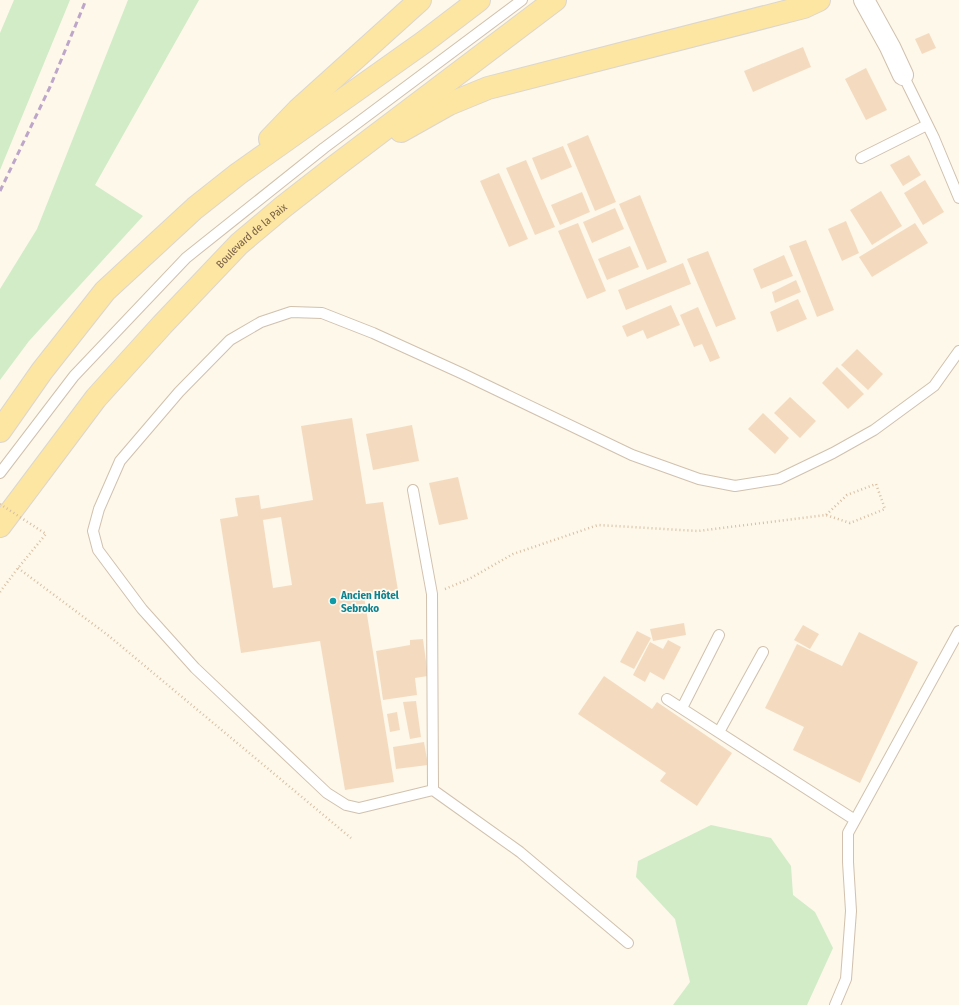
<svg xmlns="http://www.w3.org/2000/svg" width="959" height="1005" font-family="'Fira Sans Condensed',sans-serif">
  <rect width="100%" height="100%" fill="#fdf8ea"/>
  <path fill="#d1ecc7" d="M14,0h56l-70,170v-137z
    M128,0h71l-104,185 48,31 -114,125 -29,39v-91l37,-60z
    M711,825l60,13 20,28 2,29 22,17 18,36 -26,57h-134l17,-23 -15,-63 -39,-42 2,-16z"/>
  <path fill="#f4dbc0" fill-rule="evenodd" d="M929,33l7,15 -14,6 -7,-15z
    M803,47l8,20 -58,25 -9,-21z
    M866,68l21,42 -21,10 -21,-41z
    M588,135l28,67 -21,9 -28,-67z
    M563,146l9,21 -31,13 -9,-22z
    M909,155l12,20 -18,11 -13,-21z
    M526,160l29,67 -20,8 -29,-67z
    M499,173l29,66 -19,8 -29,-66z
    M925,180l19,32 -21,13 -19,-32z
    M881,191l21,35 -30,19 -22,-35z
    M582,192l8,20 -30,13 -9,-20z
    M640,195l27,67 -20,8 -28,-66z
    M615,208l9,21 -32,14 -9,-21z
    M846,221l13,32 -17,8 -14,-32z
    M578,223l28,68 -19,8 -29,-68z
    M915,223l13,20 -56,34 -13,-20z
    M806,240l28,70 -17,7 -28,-71z
    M630,246l9,21 -32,13 -9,-21z
    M708,251l28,68 -20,8 -29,-68z
    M784,255l9,21 -32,13 -8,-20z
    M683,263l8,21 -65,26 -8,-20z
    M796,280l5,12 -26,11 -3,-11z
    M798,299l9,20 -30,13 -7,-20z
    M671,305l9,20 -33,14 -4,-9 -16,7 -5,-11z
    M698,307l22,51 -10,4 -8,-18 -8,3 -14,-32z
    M857,349l26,25 -15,16 -27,-25z
    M837,367l27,27 -16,15 -26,-26z
    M790,397l26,24 -16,17 -26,-25z
    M763,413l26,25 -14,16 -27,-25z
    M352,418l14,86 17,-2 15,88 -34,6 30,186 -49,8 -25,-149 -79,12 -21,-134 18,-3 -3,-18 24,-3 2,14 52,-9 -12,-74zM281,517l11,68 -19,3 -10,-68z
    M412,425l7,36 -46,9 -7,-36z
    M458,477l10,42 -29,6 -10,-42z
    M684,623l2,12 -33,6 -3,-12z
    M803,625l16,9 -9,15 -16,-9z
    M637,631l14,7 -17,31 -14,-7z
    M859,632l59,30 -58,121 -67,-33 11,-23 -39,-19 32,-64 45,22z
    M423,639l5,37 -13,2 2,17 -34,5 -7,-49 34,-6v-5z
    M668,640l13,7 -17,33 -14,-8 -5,10 -12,-7 17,-33 13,7z
    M604,676l48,33 5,-7 75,51 -35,53 -37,-25 6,-8 -88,-59z
    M416,701l5,36 -11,2 -7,-37z
    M397,712l3,18 -10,2 -3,-18z
    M424,742l4,23 -32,4 -3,-22z"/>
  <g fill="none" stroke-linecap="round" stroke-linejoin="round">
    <g stroke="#d1c1ae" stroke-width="12">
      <path id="service" d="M903,75l31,63 25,60
        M861,158l66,-33
        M0,473l74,-97 112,-118 138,-110 198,-148
        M413,490l19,104 1,196
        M667,699l188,121
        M682,708l37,-73
        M719,732l44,-80
        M628,943l-108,-91 -87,-62 -74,18 -13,-3 -19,-12 -132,-125 -53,-59 -44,-59 -5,-19 6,-22 21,-48 59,-69 51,-52 31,-18 30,-10 31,1 51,20 88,40 171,82 67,24 36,7 44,-7 54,-26 41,-23 60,-44 25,-35
        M835,1005l11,-26 5,-68 -3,-49v-29l111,-202"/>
    </g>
    <g stroke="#d1c1ae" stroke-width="22">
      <path id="minor" d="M864,0l26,47 13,28"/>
    </g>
    <g stroke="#dcd6d0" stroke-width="24">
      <g id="primary">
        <path d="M401,131l48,-27 39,-16 316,-81 15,-7"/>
        <path d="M270,139l28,-29 122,-110"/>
        <path d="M0,431l42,-60 63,-80 90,-83 43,-34 186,-132 55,-42"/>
        <path id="s1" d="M0,526l96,-128 66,-73 77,-81 44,-37 50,-39 222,-168"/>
      </g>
    </g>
    <path stroke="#d9bea2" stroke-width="2.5" stroke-dasharray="1 3" stroke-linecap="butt" d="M18,568l91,68 242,202
      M445,589l24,-10 44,-25 85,-29 100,6 128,-16 24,8 35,-14 -9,-25 -29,11 -21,20
      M0,592l18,-24 28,-34"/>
    <use href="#service" stroke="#fff" stroke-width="10"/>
    <use href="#minor" stroke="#fff" stroke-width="20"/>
    <use href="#primary" stroke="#fde6a1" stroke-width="22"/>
    <path stroke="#bda6c9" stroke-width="3" stroke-dasharray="6 4" stroke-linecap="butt" d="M0,191l50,-104 36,-87"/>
    <path stroke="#d9bea2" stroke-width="2.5" stroke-dasharray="1 3" stroke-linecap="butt" d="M0,504l46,30"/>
  </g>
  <circle fill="#0f9aa8" stroke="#fffbf1" stroke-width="1.5" cx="333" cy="601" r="4"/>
  <g text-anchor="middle" stroke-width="3.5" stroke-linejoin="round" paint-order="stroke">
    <g font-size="11" fill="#7a614b" stroke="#fffbf1">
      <text dy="4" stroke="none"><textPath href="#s1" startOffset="385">Boulevard de la Paix</textPath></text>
    </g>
    <g font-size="11" font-weight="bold" fill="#0d838f" stroke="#fffbf1" text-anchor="start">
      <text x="341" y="599">Ancien Hôtel<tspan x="341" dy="13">Sebroko</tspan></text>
    </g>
  </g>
</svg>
